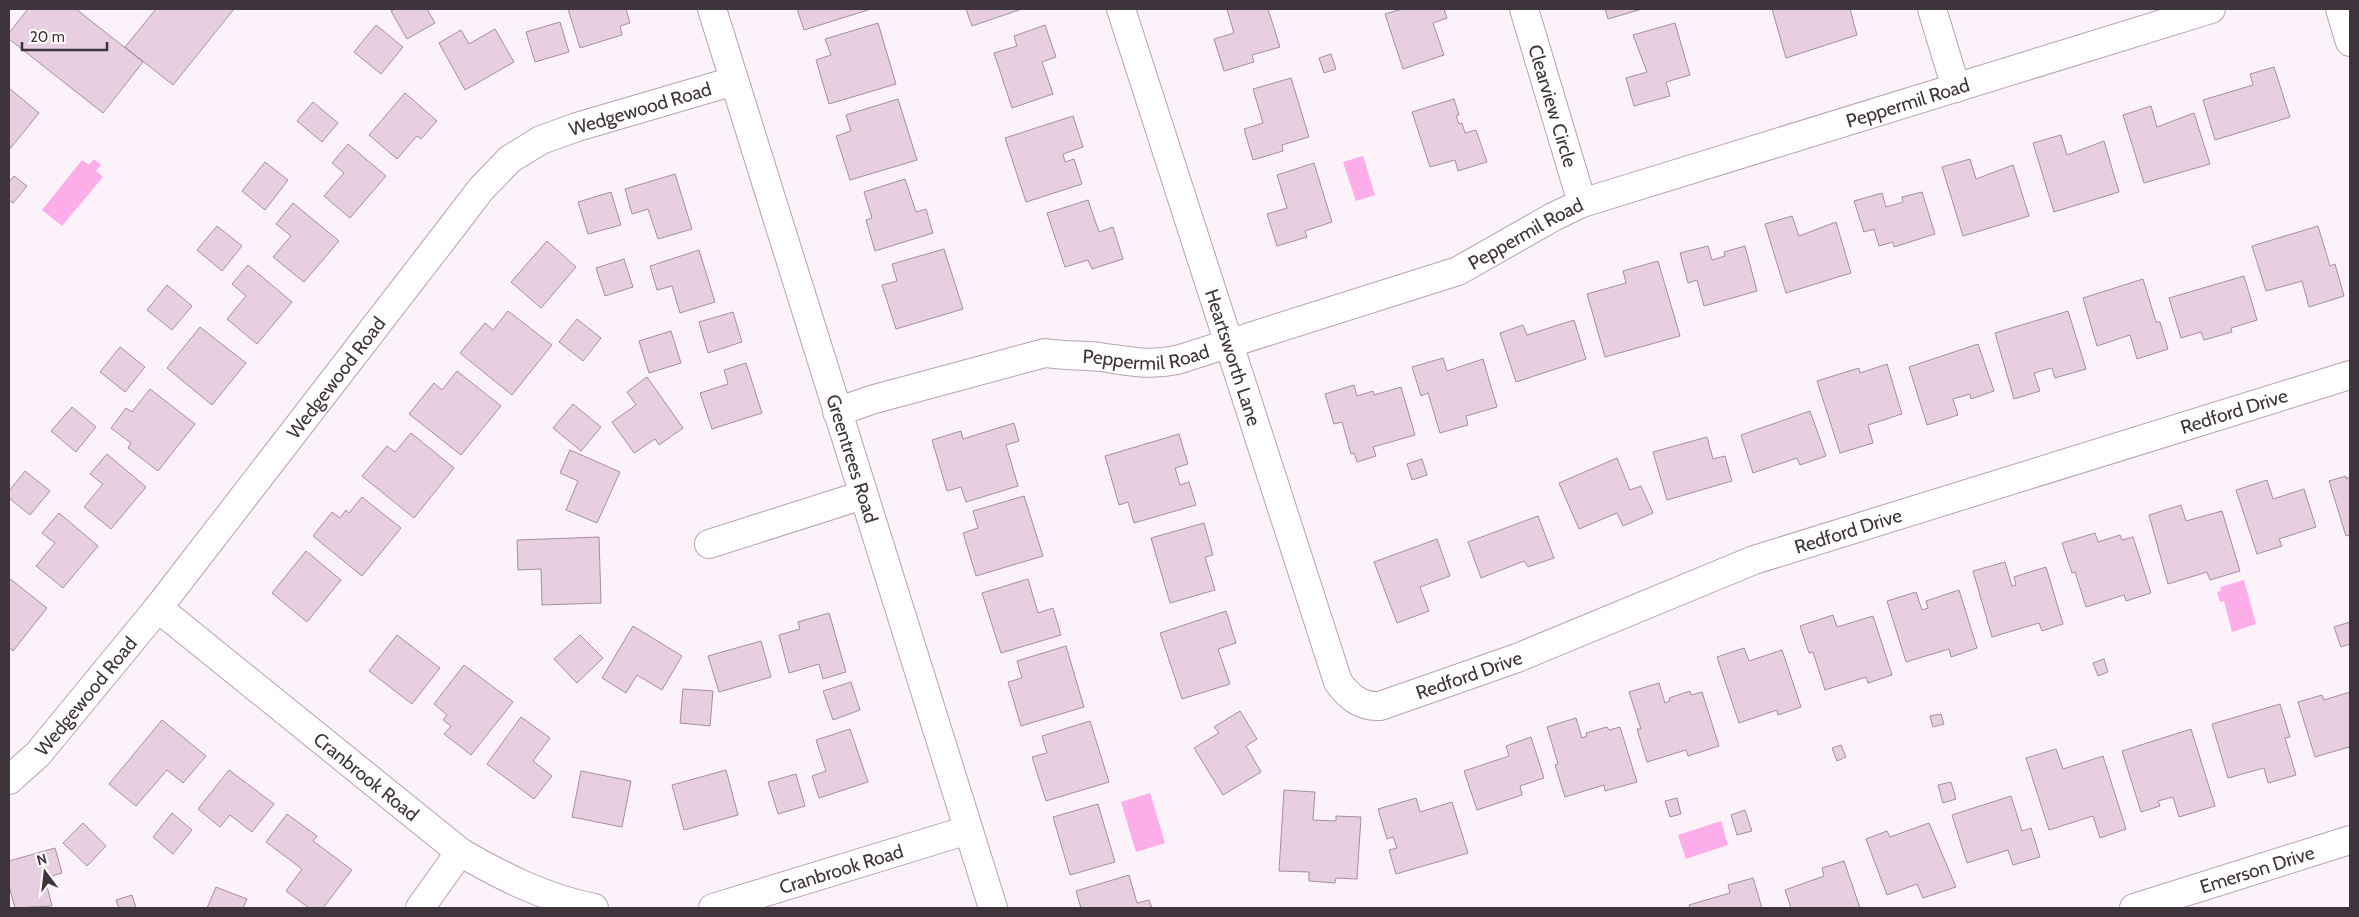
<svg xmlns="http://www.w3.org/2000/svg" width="2359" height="917" font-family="Cabin,sans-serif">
  <rect width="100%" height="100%" fill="#fcf2f9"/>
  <path fill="#fdade8" d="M1363,156l12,39 -19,6 -13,-39z
    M94,159l7,6 -5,6 7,6 -41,49 -20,-16 40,-50 7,5z
    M2244,580l12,44 -24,8 -8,-31 -4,1 -3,-10 4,-1 -1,-4z
    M1150,793l15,50 -29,9 -15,-50z
    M1721,821l7,24 -42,14 -8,-24z"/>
  <path fill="#e7cee0" stroke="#a68f9f" d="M28,9h48l67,53 -40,51 -94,-74v-6z
    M156,9h78l-61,76 -48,-38z
    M395,9h32l8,14 -28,16 -16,-28z
    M568,9h58l4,14 -10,3 2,9 -42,13z
    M797,9h74l-67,21z
    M966,9h56l-50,17z
    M1227,9h41l12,38 -28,8 2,7 -30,9 -10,-32 20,-6z
    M1402,9h42l3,9 -14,5 11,32 -41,14 -18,-55z
    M1605,9h37l-34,10z
    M1772,9h78l7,26 -71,23z
    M560,22l9,30 -34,10 -9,-30z
    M878,23l18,61 -67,20 -13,-44 15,-5 -6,-16z
    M1675,23l15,52 -24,7 4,14 -36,10 -8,-28 21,-6 -14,-37z
    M376,25l27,22 -22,27 -27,-22z
    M1045,25l11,32 -14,5 11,32 -41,14 -18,-55 23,-7 -3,-10z
    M495,29l19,33 -49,28 -26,-47 22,-13 8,14z
    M1331,54l5,15 -12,4 -5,-15z
    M2274,67l16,50 -75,23 -12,-40 50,-15 -3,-11z
    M1291,78l18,59 -27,8 1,6 -30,9 -9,-31 19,-6 -10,-34z
    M9,88l30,25 -30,37z
    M405,93l32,28 -16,18 -4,-3 -20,23 -28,-24z
    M898,99l19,61 -67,20 -14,-44 15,-5 -5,-16z
    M1454,99l5,16 -3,1 3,8 3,-1 3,10 11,-3 11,32 -29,9 -3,-11 -25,7 -18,-55z
    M313,102l25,21 -16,19 -25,-21z
    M2151,106l6,21 37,-14 16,51 -66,19 -21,-68z
    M1073,116l10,31 -20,7 2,8 9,-3 8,25 -56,18 -21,-64z
    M2061,135l6,20 37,-14 15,51 -65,20 -21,-69z
    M348,144l38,32 -36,42 -26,-22 20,-23 -12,-10z
    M1970,159l6,20 37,-14 16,51 -66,20 -21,-69z
    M265,162l23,18 -23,30 -23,-19z
    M1314,163l18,59 -27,9 2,6 -30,9 -10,-32 20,-6 -10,-33z
    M675,174l17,55 -34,10 -10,-30 -16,5 -7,-25z
    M14,176l13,10 -14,17 -4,-3v-18z
    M905,179l11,33 10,-3 7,24 -58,18 -9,-31 6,-2 -8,-26z
    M611,192l10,33 -33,9 -10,-32z
    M1922,192l13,42 -41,13 -1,-5 -14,4 -5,-17 -10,3 -10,-31 28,-8 4,14 17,-5 -1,-5z
    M1088,200l11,32 14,-5 10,32 -31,10 -4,-9 -23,7 -18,-54z
    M293,203l46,38 -35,41 -31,-25 18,-21 -15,-12z
    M1792,216l7,20 37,-14 15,51 -65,20 -21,-69z
    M217,226l25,20 -20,25 -25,-21z
    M2318,226l12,40 5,-2 9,32 -35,11 -7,-26 -36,10 -14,-45z
    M547,241l29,26 -35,41 -30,-26z
    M1708,246l4,14 13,-4 -1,-4 21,-6 12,45 -53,15 -7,-26 -9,3 -8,-30z
    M944,249l19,60 -67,20 -14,-44 15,-4 -5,-17z
    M699,250l16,52 -35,11 -8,-27 -15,4 -7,-24z
    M624,259l9,28 -28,9 -9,-28z
    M1658,261l22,75 -75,21 -18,-63 39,-11 -3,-12z
    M248,265l44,37 -35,42 -30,-25 19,-23 -14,-12z
    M2244,276l13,44 -26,8 1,4 -28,8 -3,-8 -20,6 -12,-40z
    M2143,279l13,43h4l8,27 -31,10 -7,-24 -33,11 -14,-48z
    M167,285l25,21 -20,24 -25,-20z
    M508,311l44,34 -40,50 -52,-42 25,-30 8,7z
    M2068,311l18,58 -31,9 -3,-10 -18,5 6,18 -26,8 -19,-66z
    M733,312l9,30 -34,11 -9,-31z
    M577,319l24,19 -18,23 -24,-19z
    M1574,320l12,39 -70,23 -16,-49 23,-8 4,10z
    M200,327l46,36 -34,42 -45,-37z
    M671,331l10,32 -32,10 -10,-32z
    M1978,344l16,47 -23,8 -1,-5 -17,5 5,16 -31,10 -18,-58z
    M120,347l25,20 -20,25 -25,-20z
    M1443,358l4,13 36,-12 14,48 -31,9 2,9 -28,8 -12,-40 -7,3 -9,-29z
    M746,363l16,50 -50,16 -12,-36 28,-9 -4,-14z
    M1887,364l15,50 -34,11 5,18 -33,10 -23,-72 42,-13 1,5z
    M457,371l44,35 -40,49 -52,-41 25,-31 8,7z
    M647,377l36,51 -24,17 -4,-6 -21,14 -22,-31 24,-17 -9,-13z
    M1354,385l3,11 16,-5 1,4 27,-8 14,48 -42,12 3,9 -19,6 -3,-9 -3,1 -9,-32 -8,2 -9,-30z
    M150,389l45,35 -37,47 -30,-23 3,-5 -20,-15 15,-20 6,4z
    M573,404l28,23 -20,24 -28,-23z
    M72,407l24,20 -20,25 -25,-21z
    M1810,411l16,45 -26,9 -3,-7 -44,15 -12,-38z
    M1014,423l5,18 -13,4 12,41 -52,16 -5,-15 -14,4 -15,-51 29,-9 2,8z
    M411,433l43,35 -40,50 -52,-42 25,-30 8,6z
    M1179,434l9,30 -13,4 5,17 9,-3 7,23 -62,18 -6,-21 -9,3 -14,-49z
    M1707,437l6,22 12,-3 7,25 -65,19 -14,-48z
    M570,450l50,22 -23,51 -31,-13 12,-29 -18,-8z
    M107,454l39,33 -35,42 -27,-22 19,-23 -13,-10z
    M1617,458l13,32 11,-4 12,27 -30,13 -6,-13 -38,16 -20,-46z
    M1422,459l5,16 -15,5 -5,-16z
    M25,471l25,20 -20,24 -21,-17v-7z
    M2346,476v3l4,-2v58l-4,1 -17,-55z
    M2267,480l6,19 31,-10 12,38 -37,12 3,7 -25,8 -21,-64z
    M1024,496l19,60 -67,20 -13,-43 15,-5 -5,-17z
    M362,497l39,31 -39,48 -49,-40 19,-24 8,6 6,-8 3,3z
    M2181,505l5,16 36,-10 18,60 -30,9 -3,-8 -39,12 -19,-69z
    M59,513l39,33 -35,42 -27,-22 19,-23 -13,-10z
    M1538,516l16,42 -26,9 -4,-6 -43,17 -13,-36z
    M1204,523l9,32 -8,2 10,33 -45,13 -19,-65z
    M2095,533l3,9 22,-7 2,5 11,-3 18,56 -25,8 -2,-6 -38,12 -11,-35 -3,1 -10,-30z
    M599,537l2,66 -59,2 -1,-36 -23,1 -1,-30z
    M1437,539l13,37 -30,11 9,24 -32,12 -23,-61z
    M306,551l35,29 -34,42 -35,-29z
    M2005,562l7,24 4,-1 -2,-8 32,-10 17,57 -21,7 -3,-8 -47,14 -19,-66z
    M9,578l38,30 -34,43 -4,-4z
    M1028,579l10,34 15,-5 8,27 -60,18 -19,-60z
    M1959,590l18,58 -26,9 -2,-8 -43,13 -19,-61 29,-9 6,18 6,-2 -2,-7z
    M1226,611l10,32 -18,6 12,35 -48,15 -22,-66z
    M829,613l17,59 -23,7 -4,-15 -30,9 -10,-38 21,-6 -2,-7z
    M1833,615l4,12 36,-11 19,59 -24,8 -2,-6 -41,13 -12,-38 -4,1 -9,-27z
    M2350,622v22l-9,3 -7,-20z
    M633,626l49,30 -20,34 -25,-15 -11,18 -24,-15z
    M397,635l43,33 -28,36 -43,-33z
    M580,635l23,23 -26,25 -23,-24z
    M761,641l10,36 -52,15 -11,-36z
    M1066,646l18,61 -63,19 -13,-44 14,-4 -5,-17z
    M1744,648l5,13 33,-11 19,57 -23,8 -1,-5 -38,13 -22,-66z
    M2104,659l4,13 -10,4 -5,-13z
    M464,665l49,37 -42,53 -27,-21 7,-8 -8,-6 4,-5 -13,-11z
    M851,682l9,28 -27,10 -10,-29z
    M1659,683l6,20 5,-2 -1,-3 21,-7 1,4 11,-3 17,54 -31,10 -2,-6 -39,12 -10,-33h4l-12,-37z
    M683,689l30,2 -3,35 -30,-3z
    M2350,692v61l-1,-6 -34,10 -17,-55 24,-7 2,5z
    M2280,704l10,33 -5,1 11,37 -28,8 -4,-15 -36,10 -16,-54z
    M1240,711l17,28 -11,7 15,26 -38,23 -29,-47 25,-15 -5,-6z
    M1941,714l3,10 -11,3 -3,-11z
    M521,717l29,21 -17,23 19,15 -18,23 -47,-35z
    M1576,718l6,20 5,-2 -1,-3 21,-6 2,3 11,-3 17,55 -32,9 -1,-6 -39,12 -10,-32 3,-1 -11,-37z
    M162,720l44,36 -23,27 -16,-13 -31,36 -27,-22z
    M1090,721l19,61 -63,19 -14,-44 15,-4 -5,-17z
    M850,729l18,53 -49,16 -7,-22 14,-5 -10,-31z
    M2191,729l24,77 -36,11 -6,-20 -15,4 2,5 -19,6 -19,-61z
    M1531,737l13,41 -24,8 2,9 -45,15 -13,-39 45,-15 -3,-10z
    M1841,745l5,12 -9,4 -5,-13z
    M2056,749l7,20 40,-13 23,73 -26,9 -7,-22 -44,14 -23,-72z
    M229,770l45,34 -22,28 -22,-17 -10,12 -22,-18z
    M726,770l12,45 -54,15 -12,-45z
    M581,771l50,10 -9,46 -50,-10z
    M796,774l9,32 -27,8 -10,-32z
    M1951,782l5,17 -13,4 -5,-18z
    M1284,790l31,2 -2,28 23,1v-5l25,1 -4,62 -21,-1 -1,5 -26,-2v-9l-30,-1z
    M2011,796l11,35 9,-3 9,29 -27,8 -5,-15 -41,13 -15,-48z
    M1416,798l4,14 32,-10 16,51 -72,21 -7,-24 8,-2 -4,-11 -6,2 -9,-30z
    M1677,798l4,16 -11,3 -5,-16z
    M1098,804l17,58 -45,13 -17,-58z
    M1745,810l7,21 -15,4 -6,-20z
    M172,813l20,17 -19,24 -20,-17z
    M287,814l30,22 -4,5 39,29 -29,38h-14l-23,-17 16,-22 -36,-27z
    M83,823l23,23 -19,20 -24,-23z
    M1929,823l27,64 -33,11 -6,-14 -30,11 -21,-56 21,-8 3,6z
    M55,848l7,25 -17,5 7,28 -37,2 -6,-22v-25z
    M1844,861l16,47h-69l-6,-18 39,-14 -2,-8z
    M1129,875l8,28 12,-3 3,8h-71l-5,-17z
    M1753,878l9,30h-72l-1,-3 41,-12 -2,-8z
    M216,887l31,12 -4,9h-36z
    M132,895l4,13h-17l-3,-8z"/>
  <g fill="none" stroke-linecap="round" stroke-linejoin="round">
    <g stroke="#b9a1b2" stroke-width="30">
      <g id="minor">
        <path id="s1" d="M712,9l281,899"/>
        <path id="s2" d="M1121,9l217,673c11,15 23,25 42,24l137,-48 237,-98 596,-185"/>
        <path id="s3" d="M1524,9l58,194"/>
        <path d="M1932,9l24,79"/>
        <path d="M2340,9l10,33"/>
        <path id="s4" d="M837,412l34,-12 174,-47c18,3 37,2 55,4 29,4 47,9 77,3l281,-89 95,-54 29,-14 629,-194"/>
        <path d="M709,544l154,-49"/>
        <path id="s5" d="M158,608l302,244c43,25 85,46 134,56"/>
        <path id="s6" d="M9,780l29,-26 120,-146 294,-381 29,-38 29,-30 31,-19 36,-13 157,-46"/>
        <path d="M420,908l40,-56"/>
        <path id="s7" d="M713,908l255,-78"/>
        <path id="s8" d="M2134,908l216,-68"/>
      </g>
    </g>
    <use href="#minor" stroke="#fff" stroke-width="28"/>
  </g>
  <g text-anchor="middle" stroke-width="5" stroke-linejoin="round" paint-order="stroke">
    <g font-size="19" fill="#3e343b" stroke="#fff">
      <text dy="7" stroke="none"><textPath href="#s4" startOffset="1126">Peppermil Road</textPath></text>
      <text dy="7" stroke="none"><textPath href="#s3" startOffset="101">Clearview Circle</textPath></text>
      <text dy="7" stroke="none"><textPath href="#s6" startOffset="939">Wedgewood Road</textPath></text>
      <text dy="7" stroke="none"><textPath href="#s4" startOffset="721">Peppermil Road</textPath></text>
      <text dy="7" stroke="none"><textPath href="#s4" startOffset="318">Peppermil Road</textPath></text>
      <text dy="7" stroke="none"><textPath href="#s2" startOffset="366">Heartsworth Lane</textPath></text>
      <text dy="7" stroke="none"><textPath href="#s6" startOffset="519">Wedgewood Road</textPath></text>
      <text dy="7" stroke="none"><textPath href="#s2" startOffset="1662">Redford Drive</textPath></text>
      <text dy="7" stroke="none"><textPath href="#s1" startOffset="471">Greentrees Road</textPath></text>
      <text dy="7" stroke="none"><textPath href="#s2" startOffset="1258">Redford Drive</textPath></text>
      <text dy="7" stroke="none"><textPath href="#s2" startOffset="852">Redford Drive</textPath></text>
      <text dy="7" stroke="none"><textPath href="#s6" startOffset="114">Wedgewood Road</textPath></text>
      <text dy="7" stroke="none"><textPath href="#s5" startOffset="268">Cranbrook Road</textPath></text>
      <text dy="7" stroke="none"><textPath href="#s7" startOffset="134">Cranbrook Road</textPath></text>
      <text dy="7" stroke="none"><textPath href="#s8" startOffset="129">Emerson Drive</textPath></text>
    </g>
  </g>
  <rect width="2359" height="917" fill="none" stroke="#3e343b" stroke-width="20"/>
  <g transform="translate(45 872) rotate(345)" stroke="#ffffff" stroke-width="4" paint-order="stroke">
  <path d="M0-4L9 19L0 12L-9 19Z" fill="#3e343b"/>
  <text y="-8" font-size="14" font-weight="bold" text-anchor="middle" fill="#3e343b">N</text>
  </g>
  <path d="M22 42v8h85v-8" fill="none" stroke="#3e343b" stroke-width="2.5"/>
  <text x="30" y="42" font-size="15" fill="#3e343b" stroke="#ffffff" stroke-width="4" paint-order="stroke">20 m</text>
</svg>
